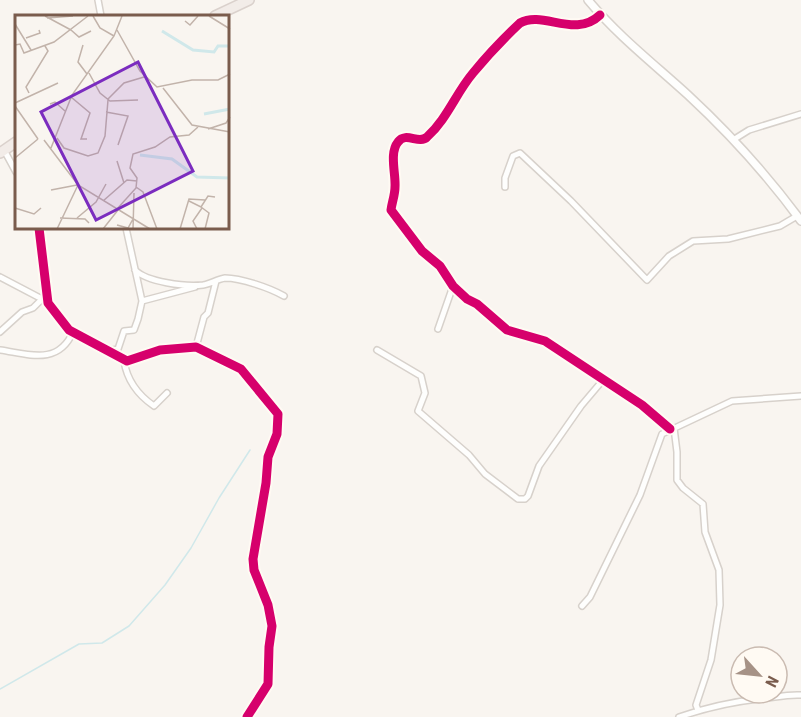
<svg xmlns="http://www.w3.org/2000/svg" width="801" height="717" font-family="'Roboto Condensed',sans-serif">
  <rect width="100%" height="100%" fill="#f9f5f0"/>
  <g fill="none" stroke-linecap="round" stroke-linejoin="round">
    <path stroke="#d0e8ea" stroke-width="1.5" d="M0,689l79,-45 23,-1 27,-17 36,-41 26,-37 28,-50 31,-48"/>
    <g stroke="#d7d1cb" stroke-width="8">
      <path id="minor" d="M98,0l3,16
        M600,15c-25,24 -57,-5 -80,8 -16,15 -33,33 -47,50 -17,20 -26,46 -46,64 -8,8 -21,-6 -29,5 -9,11 -2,32 -3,45 0,8 -3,15 -4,23l31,41 18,15 13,20 14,13 10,5 30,26 38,11 97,64 28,24
        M733,140l16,-10 52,-16
        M4,150l12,22
        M505,187v-9l8,-22 7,-3 51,48 76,79 22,-24 24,-15 35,-2 52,-13 17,-10
        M39,228l9,75 21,27 58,31 33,-11 36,-3 45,22 37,45 -1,20 -9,23 -2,26 -13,76 1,11 14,35 4,21 -3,21 -1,37 -21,33
        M135,270c12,12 50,17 68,15 7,-1 15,-6 22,-7 16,0 45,10 59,18
        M0,277l42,22
        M142,301l53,-14
        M438,329l15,-43
        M0,332l22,-20 11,-4 9,-9
        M196,347l8,-30 4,-4 8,-32
        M0,350c28,4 58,16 73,-18
        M377,350l44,26 4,17 -7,18 51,44 16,19 33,25h7l3,-3 11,-30 42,-60 22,-26
        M107,351l11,-2 6,-18 10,-1 4,-11 4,-18 -16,-73
        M124,361c3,19 14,34 30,45l13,-13
        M674,428l3,24v28l6,8 20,16 2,28 14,38 1,35 -9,55 -15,45 2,5
        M582,606l8,-9 50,-102 22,-61 70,-33 69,-5
        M679,717c26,-9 52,-15 79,-18 15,-1 28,-5 43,-4"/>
    </g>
    <g stroke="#d7d1cb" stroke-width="10">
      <path id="tertiary" d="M588,0c30,36 66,64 100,95 41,38 80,81 113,126"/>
    </g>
    <g stroke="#dad1cc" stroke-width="12">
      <path id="trunk" d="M215,16l34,-16
        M0,153l16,-11"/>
    </g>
    <use href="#minor" stroke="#fefefd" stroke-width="5"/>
    <use href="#tertiary" stroke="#fefefd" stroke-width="7"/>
    <use href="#trunk" stroke="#f2ece8" stroke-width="9"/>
    <g stroke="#fffaf3" stroke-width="13">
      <path id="cycleway" d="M600,15c-25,24 -57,-5 -80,8 -16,15 -33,33 -47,50 -17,20 -26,46 -46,64 -8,8 -21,-6 -29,5 -9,11 -2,32 -3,45 0,8 -3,15 -4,23l31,41 18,15 13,20 14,13 10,5 30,26 38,11 97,64 28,24
        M39,228l9,75 21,27 58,31 33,-11 36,-3 45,22 37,45 -1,20 -9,23 -2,26 -13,76 1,11 14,35 4,21 -3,21 -1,37 -21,33"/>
    </g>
    <use href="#cycleway" stroke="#d6006c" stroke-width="9"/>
  </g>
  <g transform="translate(15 15)">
    <rect width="214" height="214" fill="#f9f5f0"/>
    <path fill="none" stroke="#d0e8ea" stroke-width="3" d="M147,16l31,19 21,2 4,-6h12M189,99l26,-5M125,140l32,4 25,18 33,1"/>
    <path fill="none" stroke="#c2b3aa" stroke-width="1.5" d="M30,1l26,14M78,1l7,12 14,8M194,1l21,13M32,3l26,-2M170,6l5,4 8,-9M0,9l16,26M56,15l8,7 12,-6M102,15l23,41 17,16 35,-7h26l12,-6M11,23l14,-5 -1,-3M0,30l5,-1 4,9 30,-11 34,-26M68,30l-5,17 9,12M74,58l11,20 10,8 28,-1M148,73l29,37 38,7M14,78l-3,-6 22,-36 -3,-5M56,82l19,16 -9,26h6M93,84l16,-16 20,-6M0,88l43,-20M35,89l5,-2 10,9M0,91l23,33M91,97l22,4 -10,29M193,114l18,-6 4,-6M42,123l7,10 24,8 10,-3 7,-17 3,-36M29,125l34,45 72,44M36,133l21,-53 42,-59 8,-20M0,143l23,-19M102,146l7,22M121,172l7,5 14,37M36,175l26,-5M88,186l24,-21 10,1M174,186l12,6 7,-11 7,1M186,192l8,6 -4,16M0,193l19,6 7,-6M102,194l19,-21 1,-10 -7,-10 3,-14 22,-7 15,-10 19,-2 9,-8M45,203l25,1 4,4M62,203l19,-16 10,-18M102,210l11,3 5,-9M42,214l21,-44M88,214l15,-19M118,214l1,-36M165,214l9,-30 16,1M182,214l-4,-8 9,-13"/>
    <path fill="#7b2cbf" fill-opacity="0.15" stroke="#7b2cbf" stroke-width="3" d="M123,47l55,109 -97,49 -55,-108z"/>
    <rect width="214" height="214" fill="none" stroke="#7a5c4d" stroke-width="3"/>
  </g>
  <g transform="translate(759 675) rotate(117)"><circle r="28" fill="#fffaf3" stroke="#cabbb1" stroke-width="1.5"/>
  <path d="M0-4.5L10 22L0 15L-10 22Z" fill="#a69286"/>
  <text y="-9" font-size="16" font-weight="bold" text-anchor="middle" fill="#7a5c4d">N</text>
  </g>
</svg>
